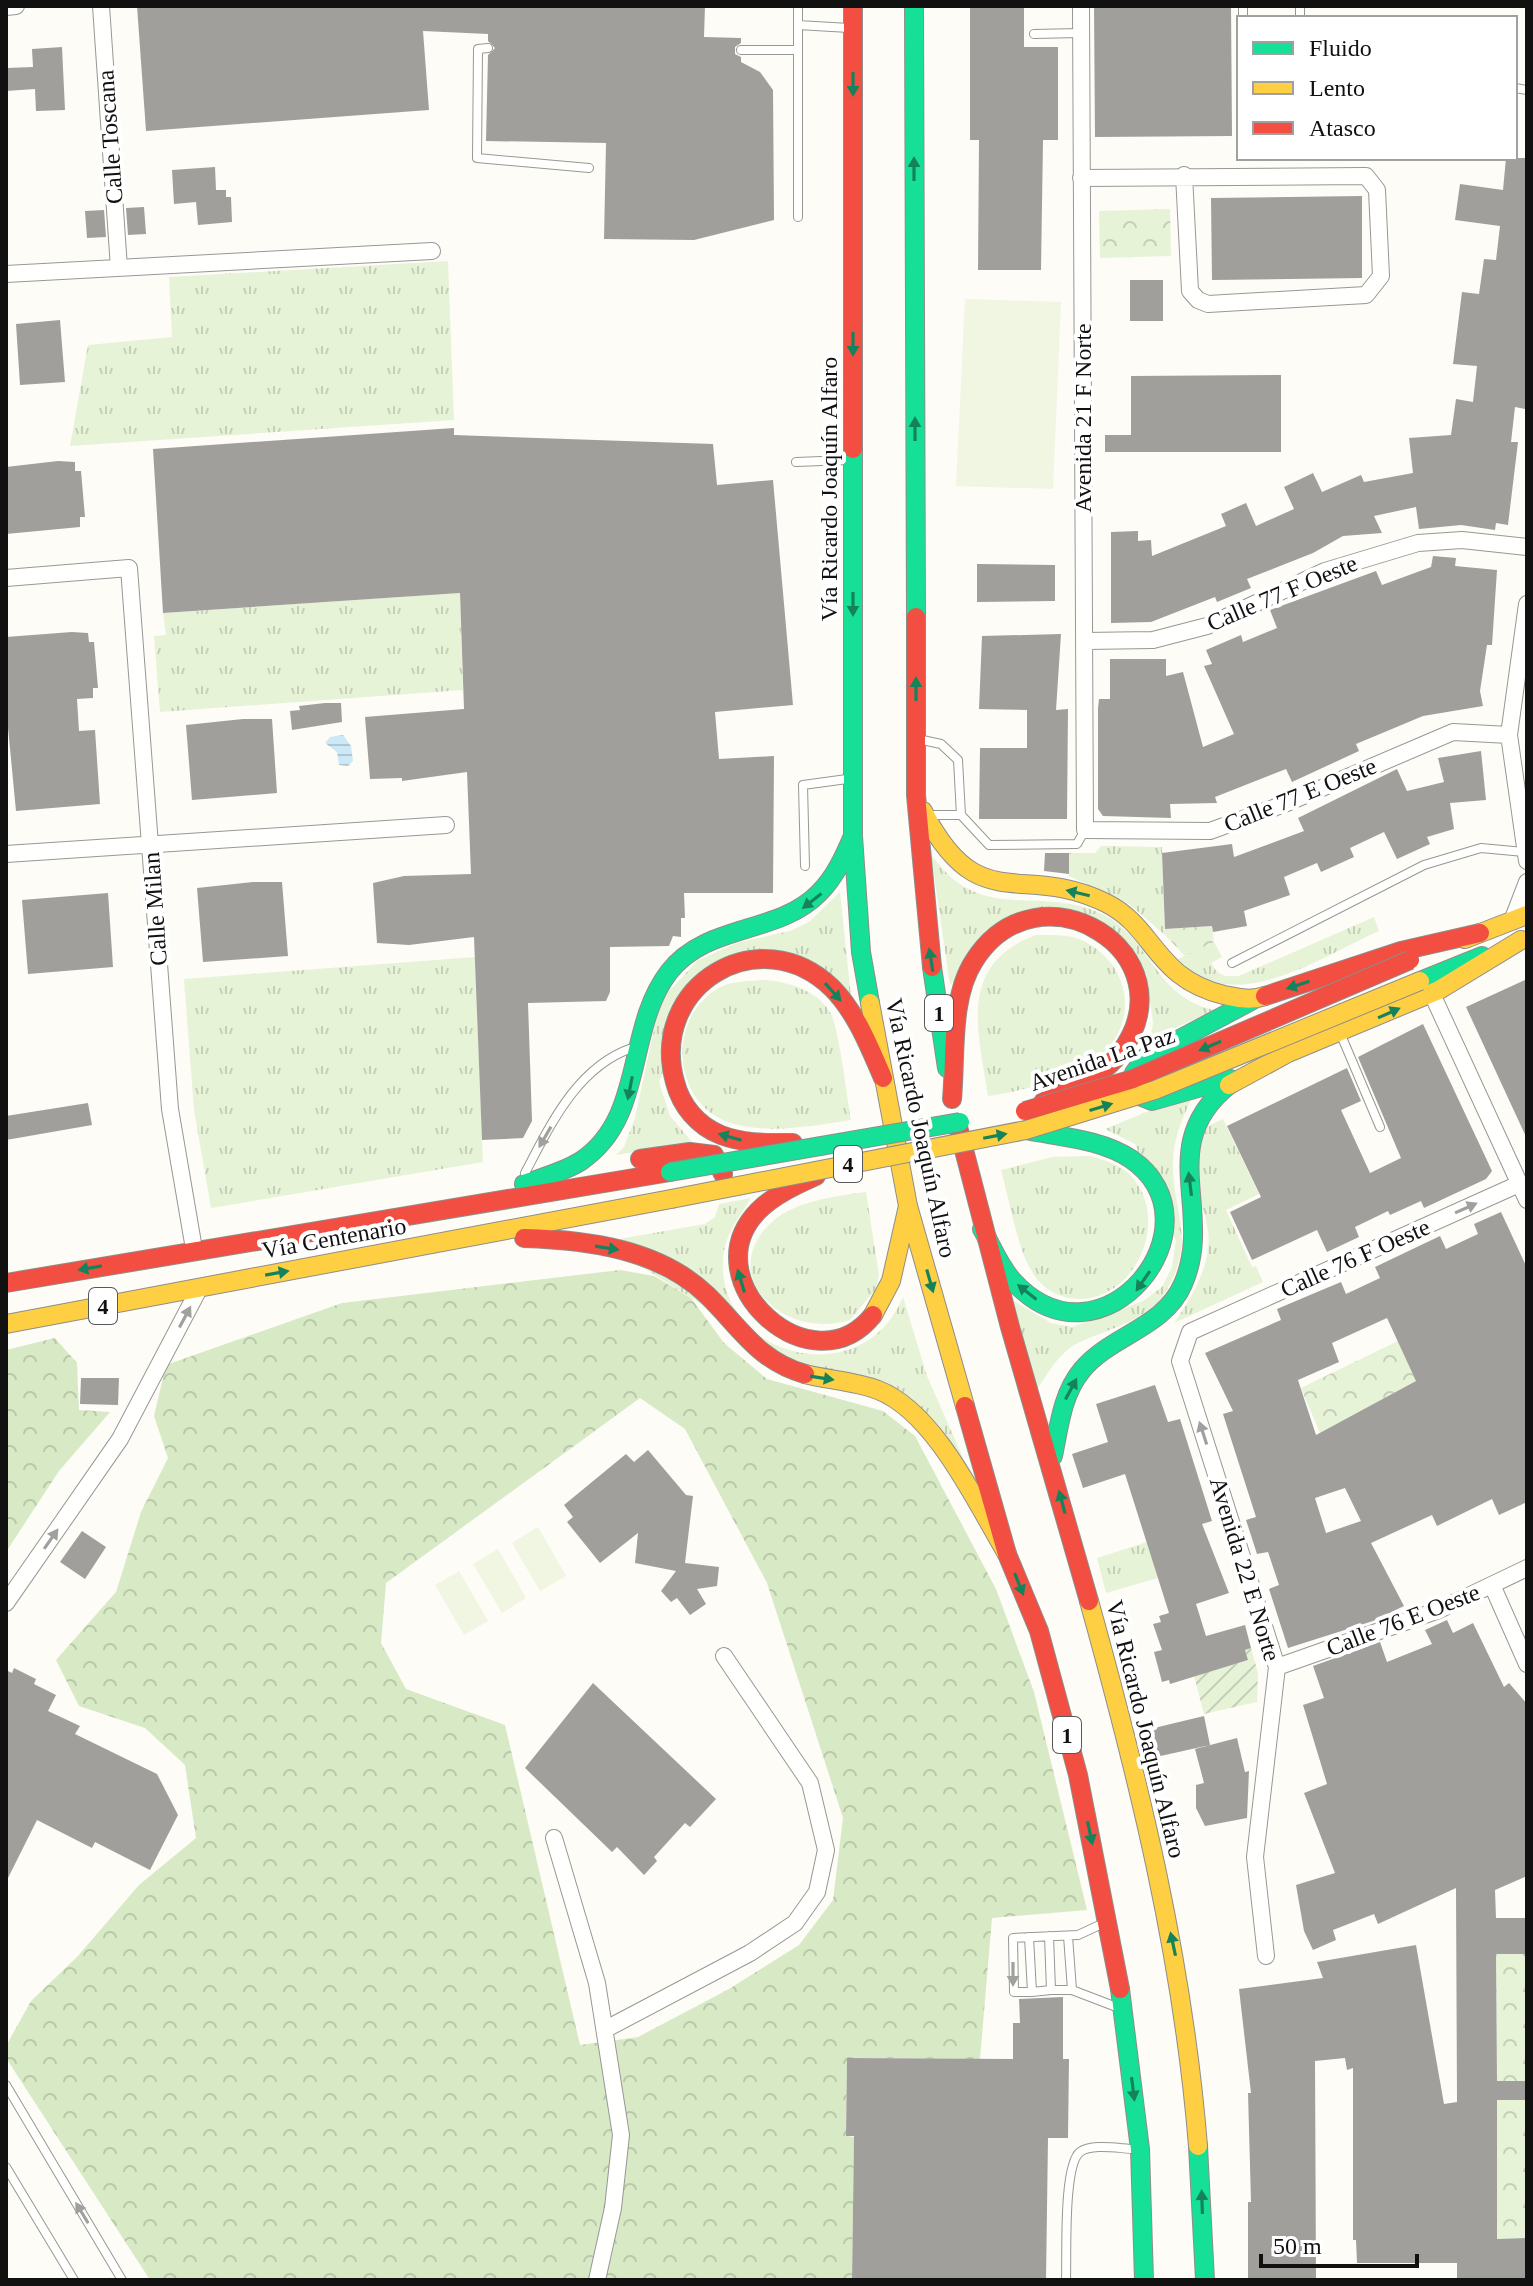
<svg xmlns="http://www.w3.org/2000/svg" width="1533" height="2286" font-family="Georgia,serif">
  <defs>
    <pattern id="grass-tufts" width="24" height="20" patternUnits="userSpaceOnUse" patternTransform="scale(2)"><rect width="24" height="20" fill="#e7f3d7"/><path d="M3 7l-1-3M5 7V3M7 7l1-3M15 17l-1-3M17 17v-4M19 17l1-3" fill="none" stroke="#c5cfb8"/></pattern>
    <pattern id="forest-crowns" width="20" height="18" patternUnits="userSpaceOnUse" patternTransform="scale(2)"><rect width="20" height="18" fill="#d8eac5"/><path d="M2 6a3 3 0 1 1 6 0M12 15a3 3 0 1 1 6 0" fill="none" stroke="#b8c8a8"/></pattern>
    <pattern id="park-crowns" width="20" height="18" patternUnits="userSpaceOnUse" patternTransform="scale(2)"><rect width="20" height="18" fill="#e7f3d7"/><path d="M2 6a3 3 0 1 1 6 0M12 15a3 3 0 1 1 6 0" fill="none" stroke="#c5cfb8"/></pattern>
    <pattern id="garden-furrows" width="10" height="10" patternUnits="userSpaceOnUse" patternTransform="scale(2)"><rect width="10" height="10" fill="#e7f3d7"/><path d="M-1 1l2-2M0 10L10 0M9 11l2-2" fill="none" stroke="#c5cfb8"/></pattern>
    <pattern id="water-rules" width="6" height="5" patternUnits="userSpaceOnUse" patternTransform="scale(2)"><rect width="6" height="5" fill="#cde8f7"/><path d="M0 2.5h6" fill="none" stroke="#afc6d3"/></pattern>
  </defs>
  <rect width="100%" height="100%" fill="#fdfcf7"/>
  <path fill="url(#grass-tufts)" d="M448,261l6,159 -384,26 18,-101 84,-8 -3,-60z
    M460,593l3,97 -303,22 -6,-76 12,-1 -3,-22z
    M1101,846l61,1 3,88 -36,-31 -60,-28v-23h26z
    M931,854c49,72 107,30 171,60 48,22 52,84 113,96l-55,25 -10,10 3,-23 -7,-48 -102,-65 -94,76z
    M840,892l11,105 -29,-28 -117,-1 -46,114 11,34 23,27 -77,12 8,-8 11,-29 25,-117 37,-40 39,-18 54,-12 19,-9z
    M1374,917l5,14c-52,23 -119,70 -177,48 -9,-4 -17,-14 -24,-20l36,-17 8,15 -11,6c7,13 13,14 28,13z
    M1036,935c16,0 33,-1 48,6 45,23 56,78 18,113 -26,24 -79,37 -114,42 -10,-65 -31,-132 48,-161z
    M475,957l8,205 -272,46 -17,-98 -10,-131z
    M765,980c24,2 54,11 66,34 8,16 16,83 20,106 -38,6 -91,16 -128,0 -53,-24 -55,-108 0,-134 12,-5 29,-5 42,-6z
    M1195,1092c-12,24 -23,48 -22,75 1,51 23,72 -7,124 -17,30 -59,38 -88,52 -20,10 -31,32 -43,50l-26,-95 42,25 21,4 71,-26 19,-14 10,-20 4,-26 -41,-97 -30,-15z
    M1223,1119l36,75 -33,16 26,57 4,-1 7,16 -89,41c17,-24 39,-61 34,-92 -2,-18 -11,-34 -12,-54 -1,-15 5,-33 8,-49z
    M1090,1156c12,3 29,8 39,18 46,45 3,135 -60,124 -16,-3 -30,-13 -38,-28 -13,-20 -23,-75 -30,-100l51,-13z
    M866,1192l13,83 -3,14 -26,31c-68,21 -135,-46 -78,-98 23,-21 64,-26 94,-30z
    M751,1198c-12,19 -27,38 -28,62 -6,96 139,136 180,37l24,79 48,109 -39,-60 -149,-67 -185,-116 103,-18 10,-7 4,-13z
    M1147,1542l11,36 -52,15 -9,-35z"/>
  <path fill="url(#forest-crowns)" fill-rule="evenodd" d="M620,1270l34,6 37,22 33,45 43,36 116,32 32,25 81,153 38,103 53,218 -95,8 -12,141 -133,-1 -1,78 8,1 -2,143h-702l-144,-222v-12l25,-45 46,-44 62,-72 57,-47 -11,-73 -40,-37 -66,-22 -23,-46 60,-68 25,-80 27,-54 -14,-42 12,-51 176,-62zM640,1398l45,31 82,154 76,235 -10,82 -34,45 -70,44 -91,48 -58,8 -75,-320 -99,-36 -25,-46 5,-60z
    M55,1338l22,25 2,47 31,2 -51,59 -53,81v-202z"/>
  <path fill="url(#park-crowns)" d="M1170,209l1,47 -71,2 -1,-47z
    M1212,926l2,16 -29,14 -20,-21v-6z
    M1398,1341l18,40 -96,52 -19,-45z
    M1496,1954h31v127h-30z
    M1497,2100h30v138l-30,1z"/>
  <path fill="url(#garden-furrows)" d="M1251,1648l7,25 -1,29 -53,12 -10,-38 54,-16 -3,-10z"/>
  <path fill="#f0f6e1" d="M965,299l96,3 -8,187 -97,-3z
    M538,1527l28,49 -26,15 -28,-48z
    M498,1549l28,49 -24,15 -29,-49z
    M459,1571l29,50 -24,14 -29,-50z"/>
  <path fill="url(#water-rules)" d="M343,735l8,11 2,15 -5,5 -9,-1 -2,-13 -12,-9 5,-6z"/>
  <path fill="#a19f9c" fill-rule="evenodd" d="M137,6h568l-1,31 37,1v5l-6,4v7l6,3v5l19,10 13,18 1,130 -80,20 -90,-1 2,-96 -120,-2 2,-86 7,-7 -7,-7v-7l-65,-3 6,79 -283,21z
    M970,6h54v41h34v93h-15l-2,130h-63l1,-130h-9z
    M1094,6h137l1,130 -137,1z
    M62,47l3,63 -29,1 -1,-22 -29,2v-23l27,-1 -1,-18z
    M1506,158h21v236l-2,15 -10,-2 -4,35h7l-10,83 -12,-2 -1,7 -34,-5 -42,4 -3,-22 -42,9 8,17 -39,3 -30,17 -66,26 4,9 -34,14 -2,-5 -64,25 -40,1v-91l27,-1v10l13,-1 1,16 74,-30 -5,-12 25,-11 10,23 38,-17 -10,-22 29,-14 9,19 39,-17 3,7 49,-9 -4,-35 42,-3 5,-36 17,3 4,-36 -24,-2 9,-72 17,2 5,-35 12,1 4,-34 -45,-6 5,-36 43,6z
    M215,167l1,23h10v7h5l1,25 -34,3 -2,-23 -22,2 -2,-34z
    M1362,196v82l-150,2 -1,-82z
    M144,207l2,27 -18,1 -2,-27z
    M104,210l2,27 -19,1 -2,-27z
    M1130,280h33v41h-33z
    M60,320l5,62 -45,3 -4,-61z
    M1281,375v77h-176v-17h26v-59z
    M454,428v7l259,9 4,41 56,-5 20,225 -78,7 4,47 55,-3 -1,137h-89l1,25h-4v19l-8,-1 -4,10 -59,1v45l-4,9 -78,2 4,118 -9,17 -41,2 -8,-203 -65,8 -32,-2 -4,-60 31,-7 67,-2 -4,-102 -65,9v-3l-32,1 -5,-62 99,-8 -4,-116 -297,20 -10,-164z
    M58,461l17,1v9h6l4,46h-5v10l-74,7v-67z
    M1433,556l23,2 -1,8 42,4 -5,75h-5l-7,46 3,15 -60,10 -67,28 3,7 -67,31 -6,-13 -71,28 2,6 -47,1 1,14 -68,-2 -5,-7v-101l1,-9h11v-40h56v17l17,-4 20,75 31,-13 -30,-68 8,-2 -6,-14 35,-15 2,7 34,-14 -7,-18 106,-39 6,14 49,-18z
    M977,564l78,1v36l-78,1z
    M72,632l16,1 1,9h5l4,46h-5v10l-16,1 2,32 16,-1 5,74 -84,7 -10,-104v-70z
    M1061,634l-5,76 12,-1 -1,110h-88l1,-71h47v-38l-48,-1 3,-73z
    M325,703h16l1,19 -50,8 -2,-19 10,-1 -1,-4z
    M243,719h29l5,74 -85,7 -6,-75z
    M1481,751l5,49 -36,3 4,26 -27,8 3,7 -33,15 -13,-27 -34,16 4,9 -33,15 -4,-9 -33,14 6,18 -46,16 3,15 -34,6 -1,-6 -47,3 -3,-76 70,-9 2,13 70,-26 -6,-13 99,-49 10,22 37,-9 -6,-24z
    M1045,853h24v21l-25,-3z
    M253,882h29l6,74 -85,6 -6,-74z
    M108,893l5,74 -85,7 -6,-74z
    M1527,979v160l-61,-132z
    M1423,1024l69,147 -6,8 -62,29 -3,-7 -31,14 -2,-4 -33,16 4,10 -32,15 -10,-22 -65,30 -22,-48 31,-15 -34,-71 120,-58 14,33 -20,9 29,63 31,-15 -43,-101z
    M88,1103l4,22 -86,15v-24z
    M1501,1212l26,56v234l-28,13 -7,-16 -55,27 -5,-11 -61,28 33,63 -31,15 -85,27 -19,-59 10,-4 -11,-33 -11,2 -11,-34 10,-3 -33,-103 10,-3 -28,-58 76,-33 -4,-11 33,-14 31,-13 5,12 34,-16 -5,-11 65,-31 6,13 32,-15 -4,-10zM1387,1318l29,63 -100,54 -18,-55 41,-18 -7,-19zM1345,1488l16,33 -35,12 -11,-35z
    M81,1378h38l-1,27 -38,-1z
    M1155,1385l13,37 12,-3 32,102 -10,3 27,69 -33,11 10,32 39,-11 6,23 -6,2 3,10 -78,24 -1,-4 -7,2 -8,-30 8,-2 -9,-26 8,-2 -2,-6 10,-3 -44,-139 -42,14 -11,-34 36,-12 -12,-38z
    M648,1450l38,45 7,1 -8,67 34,4 -2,19 -20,3 9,15 -16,11 -13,-17 -6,4 -10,-11 15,-20 -41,-8 3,-30 -38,30 -33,-41 6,-5 -9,-12 62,-51 8,8z
    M82,1531l24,16 -21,32 -25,-17z
    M1447,1620l6,13 20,-10 31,64 5,-4 18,21v172l-32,14 1,28h31v36h-31l1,127h30v19h-30v139l30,-1v42h-70v-17h-100l-1,-23h-3v-172l-6,2 -2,-12 -30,3 1,219h-68v-78h3l-3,-109h3l-12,-104 84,-11 -6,-16 99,-17 28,159 13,-2 -1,-214 -78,36 -4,-10 -41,16 3,10 -23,10 -9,-19 -8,-46 39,-12 -31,-80 23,-9 -24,-79 21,-7 -11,-32 67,-24 7,20 45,-18 -7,-14z
    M14,1668l22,11 -2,5 22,11 -8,16 32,15 -5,8 82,40 21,41 -28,55 -55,-28 -3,6 -55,-28 -31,62v-212l6,3z
    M593,1683l123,116 -26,28 -5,-4 -31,34 3,4 -13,14 -27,-28 -5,5 -87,-84z
    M1204,1716l6,29 -54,12 -6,-28z
    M1237,1738l8,34 4,-1 -2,47 -42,8 -9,-18v-23l8,-2 -9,-34z
    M1063,1997v62h6l-1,79h-20l-2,142h-194l2,-144h-8l1,-78 166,1v-36h7l-1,-24z"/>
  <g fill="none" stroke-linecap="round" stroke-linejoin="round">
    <g stroke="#979795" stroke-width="10">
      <path id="lane" d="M1243,6v12
        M1300,6v12
        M798,25l51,3
        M1034,34l46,-1
        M488,48l-10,1 -1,109 112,10
        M741,50h57
        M1515,88l12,2
        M798,217v-211
        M796,462l52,-2
        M918,739l23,5 17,16 3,55 28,30 88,-1 8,-14
        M929,815h32
        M805,866l-2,-81 44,-6
        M1232,963l192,-98 57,-17 43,4
        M1341,1035l39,92
        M525,1173c26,-49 52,-106 107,-125
        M1049,1936l2,54h21
        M1068,1936l4,54 47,18
        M1029,1937l3,55 19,-2
        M1032,1992h-18l-1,-54 65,-3 26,-12
        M6,2085l116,195
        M6,2167l68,113
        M1066,2280c1,-24 -3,-115 14,-128 12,-9 41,-3 56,-3"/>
    </g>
    <g stroke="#979795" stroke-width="18">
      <path id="street" d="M101,6l18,262
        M1081,6l4,824 125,1 77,-28 166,-71 56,3
        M6,7l10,-1
        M1081,178l285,-2 11,14 4,86 -15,19 -158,9 -10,-4 -8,-9 -6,-116
        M6,274l426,-23
        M6,578l123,-10 41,541 24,140
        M1527,604l-18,131 18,126
        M1085,641l68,-1 54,-14 118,-55 93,-28 44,-3 65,7
        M6,854l440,-29
        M1512,921l15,-39
        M1432,994l95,206
        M1492,1585l35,79
        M6,1603l114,-164 80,-152
        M1277,1667l162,-57 88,-42
        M554,1838l43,145 24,152 -8,73 -16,72
        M1266,1956l-11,-99 22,-190 -97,-306 10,-29 329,-148
        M606,2029l144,-76 45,-30 22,-31 9,-42 -16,-67 -86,-127"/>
    </g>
    <g stroke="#8e8d8b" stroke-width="20">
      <path id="fast" d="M914,6l2,611
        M853,449v387l8,116 9,51
        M932,967l15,101
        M1420,981l62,-25
        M1230,1079l-78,22 -15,-6 -3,-22 12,-16 107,-57
        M524,1184c19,-7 40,-12 57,-23 65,-44 44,-132 88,-189 38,-49 109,-37 150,-79 16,-16 25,-36 34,-57
        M982,1229c10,17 17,37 31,52 89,97 212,-57 118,-122 -30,-20 -70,-22 -105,-29
        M1053,1456c6,-29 9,-62 29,-86 29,-35 82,-42 101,-86 32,-73 -29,-139 46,-199
        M1120,1989l20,160 4,131
        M1198,2146l7,134"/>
    </g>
    <g stroke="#8e8d8b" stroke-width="20">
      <path id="slow" d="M923,811c56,109 98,50 183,92 49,24 48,75 118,92 15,3 27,6 41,1
        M1465,939l62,-24
        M870,1003l38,203 57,200
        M1229,1085l59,-32 151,-63 82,-50
        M873,1315l18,-34 17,-75
        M6,1324l665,-125
        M805,1374c23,6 50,7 73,16 57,22 99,114 129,164
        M1089,1601c50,180 94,358 109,545"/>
    </g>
    <g stroke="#8e8d8b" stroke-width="20">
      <path id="jam" d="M853,6v443
        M916,617v178l16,172
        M1265,996l136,-45 79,-18
        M952,1099c4,-43 -2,-101 22,-138 65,-103 220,-7 146,92 -17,24 -51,36 -77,49
        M957,1123l53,204 79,274
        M793,1143c-24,0 -49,1 -72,-8 -23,-9 -40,-29 -46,-53 -27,-97 85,-164 157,-94 24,24 38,60 51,90
        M640,1159l50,-7 24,3 9,19
        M816,1176c-20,9 -42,19 -58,35 -68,70 55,180 115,104
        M524,1238c64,2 135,11 183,57 33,32 51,66 98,79
        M6,1283l664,-111
        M965,1406l42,148 32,77 39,144 42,214"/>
    </g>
    <use href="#lane" stroke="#fffffe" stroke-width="8"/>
    <use href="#street" stroke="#fffffe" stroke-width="16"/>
    <use href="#fast" stroke="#16e098" stroke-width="18"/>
    <use href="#slow" stroke="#ffcf43" stroke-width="18"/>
    <use href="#jam" stroke="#f24e42" stroke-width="18"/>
    <g stroke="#8e8d8b" stroke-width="20" stroke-linecap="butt">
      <path id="fast-bridge" d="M670,1172l290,-50"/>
    </g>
    <g stroke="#8e8d8b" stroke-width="20" stroke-linecap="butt">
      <path id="slow-bridge" d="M1026,1130l129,-40 265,-109
        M671,1199l355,-69"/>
    </g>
    <g stroke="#8e8d8b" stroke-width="20" stroke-linecap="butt">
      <path id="jam-bridge" d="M1025,1111l108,-32 277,-119"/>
    </g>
    <use href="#fast-bridge" stroke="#16e098" stroke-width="18"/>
    <use href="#slow-bridge" stroke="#ffcf43" stroke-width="18"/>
    <use href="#jam-bridge" stroke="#f24e42" stroke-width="18"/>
  </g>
  <defs><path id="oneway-solid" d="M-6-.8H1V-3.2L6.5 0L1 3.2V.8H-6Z" transform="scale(2)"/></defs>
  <g fill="#14835b">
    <use href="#oneway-solid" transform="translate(853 84) rotate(90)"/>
    <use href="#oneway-solid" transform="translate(914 169) rotate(-90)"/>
    <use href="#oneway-solid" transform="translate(853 344) rotate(90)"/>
    <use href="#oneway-solid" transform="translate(915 429) rotate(-90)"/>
    <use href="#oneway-solid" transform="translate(853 604) rotate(90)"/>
    <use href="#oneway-solid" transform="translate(916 689) rotate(-90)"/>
    <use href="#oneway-solid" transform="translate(1078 893) rotate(-167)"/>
    <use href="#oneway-solid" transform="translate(812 901) rotate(142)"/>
    <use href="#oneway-solid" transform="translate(931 960) rotate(-99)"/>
    <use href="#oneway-solid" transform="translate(1298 985) rotate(162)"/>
    <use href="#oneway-solid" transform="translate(833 992) rotate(48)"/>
    <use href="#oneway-solid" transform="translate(1389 1013) rotate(-24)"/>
    <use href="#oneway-solid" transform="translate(1210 1046) rotate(157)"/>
    <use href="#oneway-solid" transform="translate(630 1088) rotate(101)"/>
    <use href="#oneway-solid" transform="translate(1101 1107) rotate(-17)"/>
    <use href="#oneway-solid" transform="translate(995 1136) rotate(-11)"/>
    <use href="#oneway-solid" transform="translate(730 1137) rotate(-164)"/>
    <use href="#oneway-solid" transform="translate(1190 1184) rotate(-97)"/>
    <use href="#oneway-solid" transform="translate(607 1248) rotate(9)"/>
    <use href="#oneway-solid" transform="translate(90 1268) rotate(170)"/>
    <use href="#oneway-solid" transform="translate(277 1273) rotate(-10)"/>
    <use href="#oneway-solid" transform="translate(741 1281) rotate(-107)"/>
    <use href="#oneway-solid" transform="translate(930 1281) rotate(74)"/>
    <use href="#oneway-solid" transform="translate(1143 1281) rotate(125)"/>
    <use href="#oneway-solid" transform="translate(1027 1292) rotate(-142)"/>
    <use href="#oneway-solid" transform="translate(822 1378) rotate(9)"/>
    <use href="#oneway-solid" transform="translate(1071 1389) rotate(-62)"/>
    <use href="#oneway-solid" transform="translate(1062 1502) rotate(-105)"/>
    <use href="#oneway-solid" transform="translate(1019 1584) rotate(68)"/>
    <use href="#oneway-solid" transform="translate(1090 1833) rotate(78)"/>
    <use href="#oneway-solid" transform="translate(1173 1944) rotate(-102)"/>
    <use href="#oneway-solid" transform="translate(1133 2089) rotate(83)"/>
    <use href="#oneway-solid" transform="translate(1202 2202) rotate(-92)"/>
  </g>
  <g fill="#a0a09f">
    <use href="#oneway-solid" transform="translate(545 1137) rotate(120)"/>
    <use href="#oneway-solid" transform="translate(1466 1208) rotate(-24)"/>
    <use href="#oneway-solid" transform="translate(185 1317) rotate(-62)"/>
    <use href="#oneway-solid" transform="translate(1203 1433) rotate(-108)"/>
    <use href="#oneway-solid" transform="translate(51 1539) rotate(-55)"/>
    <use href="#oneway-solid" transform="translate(1013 1974) rotate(90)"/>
    <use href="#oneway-solid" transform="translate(82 2213) rotate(-121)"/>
  </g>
  <g text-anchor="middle" stroke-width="8" stroke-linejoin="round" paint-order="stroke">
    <g fill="#fff" stroke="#585858" stroke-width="2">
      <rect x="925" y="995" width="28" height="36" rx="6"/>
      <rect x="834" y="1146" width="28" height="36" rx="6"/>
      <rect x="89" y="1288" width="28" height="36" rx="6"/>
      <rect x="1053" y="1717" width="28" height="36" rx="6"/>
    </g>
    <g font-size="22" font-weight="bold" fill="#111">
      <text x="939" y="1021">1</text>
      <text x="848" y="1172">4</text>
      <text x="103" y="1314">4</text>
      <text x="1067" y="1743">1</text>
    </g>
    <g font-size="24" fill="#111" stroke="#fff">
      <text transform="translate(110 137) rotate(-94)" y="8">Calle Toscana</text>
      <text transform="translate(1083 418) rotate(-90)" y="8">Avenida 21 F Norte</text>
      <text transform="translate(829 489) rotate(-90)" y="8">Vía Ricardo Joaquín Alfaro</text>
      <text transform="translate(1282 593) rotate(-23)" y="8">Calle 77 F Oeste</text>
      <text transform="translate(1300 795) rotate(-22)" y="8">Calle 77 E Oeste</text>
      <text transform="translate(155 909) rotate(-94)" y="8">Calle Milan</text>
      <text transform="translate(1102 1059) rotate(-19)" y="8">Avenida La Paz</text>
      <text transform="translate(921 1128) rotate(78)" y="8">Vía Ricardo Joaquín Alfaro</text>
      <text transform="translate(334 1238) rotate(-10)" y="8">Vía Centenario</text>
      <text transform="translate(1355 1258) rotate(-24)" y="8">Calle 76 F Oeste</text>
      <text transform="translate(1245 1569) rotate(73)" y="8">Avenida 22 E Norte</text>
      <text transform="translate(1403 1620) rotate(-21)" y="8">Calle 76 E Oeste</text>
      <text transform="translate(1146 1729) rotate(76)" y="8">Vía Ricardo Joaquín Alfaro</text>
    </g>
  </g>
  <rect width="1533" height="2286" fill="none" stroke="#111111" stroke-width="16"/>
  <rect x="1237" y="16" width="280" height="144" fill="#ffffff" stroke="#a0a0a0" stroke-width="2"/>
  <rect x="1253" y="42" width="40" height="12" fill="#16e098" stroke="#a0a0a0" stroke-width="2"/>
  <text x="1309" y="56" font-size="24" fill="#111111">Fluido</text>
  <rect x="1253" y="82" width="40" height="12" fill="#ffcf43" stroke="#a0a0a0" stroke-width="2"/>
  <text x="1309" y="96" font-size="24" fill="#111111">Lento</text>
  <rect x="1253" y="122" width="40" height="12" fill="#f24e42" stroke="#a0a0a0" stroke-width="2"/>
  <text x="1309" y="136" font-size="24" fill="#111111">Atasco</text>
  <path d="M1261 2254v12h156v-12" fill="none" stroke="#111111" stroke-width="4"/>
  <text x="1273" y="2254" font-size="24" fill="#111111" stroke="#ffffff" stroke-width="6" paint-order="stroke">50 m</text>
</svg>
